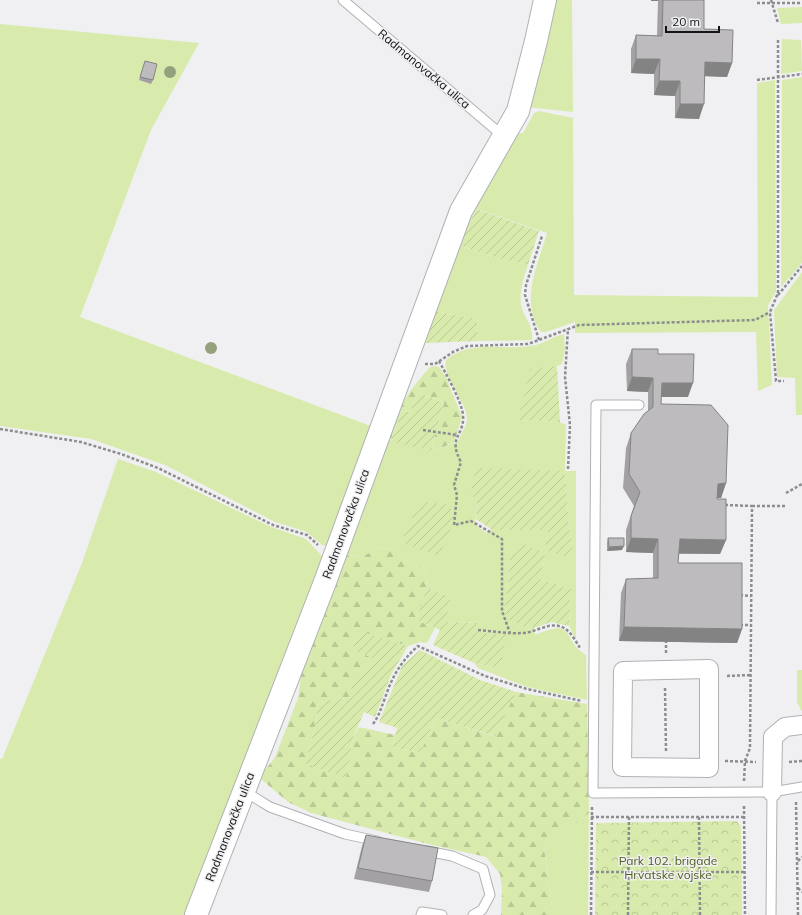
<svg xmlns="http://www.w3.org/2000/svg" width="802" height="915" font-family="Mulish,sans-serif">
  <defs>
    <pattern id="forest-firs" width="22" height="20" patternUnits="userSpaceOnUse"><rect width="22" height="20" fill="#d8ebad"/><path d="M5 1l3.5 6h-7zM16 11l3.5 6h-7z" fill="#b8c994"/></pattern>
    <pattern id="park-crowns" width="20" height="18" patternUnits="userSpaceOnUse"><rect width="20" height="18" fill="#d8ebad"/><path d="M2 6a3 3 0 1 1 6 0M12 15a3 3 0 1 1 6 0" fill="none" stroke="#b8c994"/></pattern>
    <pattern id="garden-furrows" width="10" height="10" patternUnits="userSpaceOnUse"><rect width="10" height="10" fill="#d8ebad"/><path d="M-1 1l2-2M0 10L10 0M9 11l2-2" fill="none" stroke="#b8c994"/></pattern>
  </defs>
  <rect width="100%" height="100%" fill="#f0f0f3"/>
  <path fill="#d8ebad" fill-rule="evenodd" d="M550,0h22l1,112 -46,-5z
    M802,7v16l-21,1 -4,-16z
    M0,24l199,19 -48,87 -71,187 296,111 -45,119 -9,-2 -15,-13 -32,-10 -110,-57 -74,-26 -91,-13z
    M782,39l19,1 1,31 -21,3z
    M802,77v186l-21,24 1,-207z
    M775,80l1,212 -8,13 4,80 -14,6 -2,-59 -181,1v-11l-29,10h-5c-22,-30 -3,-68 6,-99l-73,-25 41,-74 8,-1 11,-20 5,-2 34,7 1,177 184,2 -1,-214z
    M459,245l38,13 31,7c-4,11 -9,28 -7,40 3,14 13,20 11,35l-54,1 -1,-22 -43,-8z
    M802,272v143h-6l-1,-37 -18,-1 -3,-67z
    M564,334l1,17 -3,13 -5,2 -39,54 42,2 6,3 -1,46h11v169l-7,-14 2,-37 -31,-10 5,-22 -33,-6 -4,16 1,10 -2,10 19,40 8,1 1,7c43,-18 25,4 51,20l1,45 -60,-13 -49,-19 -4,-5 27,6 -19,-36 -1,-10 -37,-1 7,-25 -24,-9 -2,-20 -15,-5 -13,-11 -17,-5 -18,10 -17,-2 41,-116 45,12 27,-9c2,-8 9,-15 9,-23 -1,-20 -25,-41 -21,-59 26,-22 60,-8 90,-15 10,-3 18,-9 28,-11zM565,472l4,57 3,15 -27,3 3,-17h-56l-6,3 -11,-9 2,-21z
    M118,459l38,13 113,54 37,13 19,20 -138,356h-187v-156h2l80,-196z
    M797,670h5v42l-5,-10z
    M589,813l-1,102h-35l-9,-67z"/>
  <path fill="url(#forest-firs)" d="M435,366l4,1 6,8 17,42 -8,26 -23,8 13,-48 -26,-11 -8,20 -8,-1 -11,28h-5c12,-32 22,-47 44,-72z
    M380,547l17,5 13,11 15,5 2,20 -11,32 19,8 -8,15 -6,-1 -13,4 -49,-14 13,26 -5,14 -16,25 -33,5 -2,20 -11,42 41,13 7,-39 6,-11 36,8 -3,12 28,6 16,-35 58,18 22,-44 71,12 2,109 -45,35 9,67h-52l1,-25 -2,-16 -14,-17 -58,-13 -117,-31 -23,-11 -26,-22 -2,-4c4,-7 11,-12 15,-19l23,-59 4,-30 43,-113 17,2z"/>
  <path fill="url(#park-crowns)" d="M737,821l4,6 1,88h-147l1,-92z"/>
  <path fill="url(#garden-furrows)" d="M476,209l63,22 -11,34 -31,-7 -38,-13z
    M434,311l43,8 1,22 -52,2 -2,-2z
    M557,366l3,56 -42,-2 12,-51z
    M418,392l26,11 -13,48 -38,-9 -2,-3 11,-28 8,1z
    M479,468l86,3 4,58 3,15 -1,12 -2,2 -23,-8 -1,-3 3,-17h-56l-16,-11 1,-16 -6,-10 3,-17z
    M419,502l28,2 4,5 4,1 -5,21 -11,25 -38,-13z
    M524,544l20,9 1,4 -5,22 31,10 -2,37 -18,-4 -17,6 -8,-1 -17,-7 -3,-6 -1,-12 4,-25 -1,-10 4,-16 5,-6z
    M427,588l24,9 -6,25 36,1 1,10 24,1 -5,35 -27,-6 -41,-18 7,-15 -24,-10z
    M359,631l49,15 -17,29 -16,42 -11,-5 -11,26 -7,40 -41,-14 11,-42 2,-20 33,-5 1,-19 15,-6 5,-14 -19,-8z
    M420,650l60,30 36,12 -21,44 -59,-18 -16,35 -28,-6 5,-19 -18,-6 23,-56z"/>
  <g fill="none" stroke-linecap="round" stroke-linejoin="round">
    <g stroke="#b0b1b3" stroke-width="11">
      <path id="lane" d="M343,0l160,136
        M639,405h-43l-3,388 179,-1 30,-5
        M244,791l26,16 75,27 32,7
        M427,851l25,5 31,13 7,26 -8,15 -9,5
        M421,915l1,-3 20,3
        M771,915l1,-123"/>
    </g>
    <g stroke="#b0b1b3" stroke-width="20">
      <path id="street" d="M709,669v99l-87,-1 1,-96z
        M772,792l1,-55 12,-10 17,-2"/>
    </g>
    <g stroke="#b0b1b3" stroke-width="24">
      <path id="secondary" d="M196,915l129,-333 136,-371 57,-100 18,-70 9,-41"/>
    </g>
    <path stroke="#8d8d8f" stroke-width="2.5" stroke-dasharray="3 2" stroke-linecap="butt" d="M771,0l7,23
      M757,3h45
      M778,40v253l-8,19 6,69h8
      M757,80l45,-6
      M778,295l24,-29
      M539,340l-14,-45 1,-10 16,-49
      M439,361c7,13 23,41 24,54 2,21 -16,21 -2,47l-7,23 3,10 -3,30 17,-4 31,18v72l8,22
      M425,364h10l18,-12 14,-6 61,-2 51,-19 176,-5 15,-8
      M0,429l81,13 40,12 37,14 115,57 34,10 11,10
      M423,430l34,5
      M568,469l2,-44 -5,-48 3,-49
      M786,493l16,-9
      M725,505l27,1 -2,242 -5,13 -1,20
      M752,506h34
      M740,595l11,1
      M740,625h11
      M478,630c15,1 30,4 44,3 12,0 25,-10 37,-7 10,2 16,14 21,22
      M666,653v-13
      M727,676l23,-1
      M665,688l1,63
      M373,724c6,-8 8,-16 12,-26 7,-21 16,-37 33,-52l67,30 42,13 55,12
      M725,761l31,1
      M789,762l13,-1
      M796,802l2,113
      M744,806l1,109
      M591,817h153
      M699,817l1,98
      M798,861l4,-4
      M591,872h154
      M798,888l4,4
      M591,915l1,-109
      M628,915l1,-98"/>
    <use href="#lane" stroke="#fff" stroke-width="9"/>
    <use href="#street" stroke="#fff" stroke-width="18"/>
    <use href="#secondary" stroke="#fff" stroke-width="22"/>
  </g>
  <g fill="#97a07d">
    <circle cx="170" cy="72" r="6"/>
    <circle cx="211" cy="348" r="6"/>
  </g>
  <path fill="#a3a1a3" d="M651,0h53v29l28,34 -5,14 -22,-1 -6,43 -24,-1v-22l-21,-1v-21l-23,-1v-24l5,-14 21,1 1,-35h-7z
    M145,61l8,19 -2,4 -12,-4z
    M632,349l26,5 30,43h-27v7l65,79 -5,15h-4l9,42 -6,14h-41l-1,9 64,66 -5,14 -118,-2 2,-48 5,-14h27v-26l-27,-1v-22l8,-24 -11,-18 3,-40 5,-15 17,-22v-19l-21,-1 -1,-27z
    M608,538l14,12 -15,1v-9z
    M366,835l66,46 -3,11 -75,-13 8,-33z"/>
  <path fill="#848384" d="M651,0h8l-1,1h-7z
    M636,59h24l-6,15 -23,-1z
    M705,62l27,1 -5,14 -27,-1z
    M659,81h21l-5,15 -21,-1z
    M680,104h24l-5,15 -24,-1z
    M632,377l21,1 -5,14 -21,-1z
    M662,383h31l-5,14h-31z
    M726,483l-5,15h-9l6,-14z
    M631,538l27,1 -5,14 -27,-1z
    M680,539l46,1 -6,14 -46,-1z
    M624,546l-2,4 -15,1 2,-4z
    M624,627l118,2 -5,14 -118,-2z"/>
  <path fill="#bdbbbd" stroke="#848384" d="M663,0h41v29l29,1 -1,33 -27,-1 -1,42h-24v-23h-21l1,-22h-24v-24l26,1z
    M145,61l12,3 -4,16 -13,-3z
    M632,349h26v5h36l-1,29h-31l-1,21 50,1 17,20 -2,58 -8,1 -1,15h9v41l-46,-1 -2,24h64v66l-118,-2 2,-48 32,-1v-39l-27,-1v-22l9,-24 -11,-18 2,-41 13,-19 9,-7v-29l-21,-1z
    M608,538h16v8l-15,1z
    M366,835l72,13 -6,33 -74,-13z"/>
  <g text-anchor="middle" stroke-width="3" stroke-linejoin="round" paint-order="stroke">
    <g font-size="12" fill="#141415" stroke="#f0f0f3">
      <text transform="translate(424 69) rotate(40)" y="4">Radmanovačka ulica</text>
      <text transform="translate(346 524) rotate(-70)" y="4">Radmanovačka ulica</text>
      <text transform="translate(230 827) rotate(-69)" y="4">Radmanovačka ulica</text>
    </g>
    <g font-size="12" fill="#4e5e1d" stroke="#f0f0f3">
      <text x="668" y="865">Park 102. brigade<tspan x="668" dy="14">Hrvatske vojske</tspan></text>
    </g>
  </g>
  <path d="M666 26v6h53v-6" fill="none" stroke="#141415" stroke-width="2"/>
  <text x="672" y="26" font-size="12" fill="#141415" stroke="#f0f0f3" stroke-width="3" paint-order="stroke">20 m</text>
</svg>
